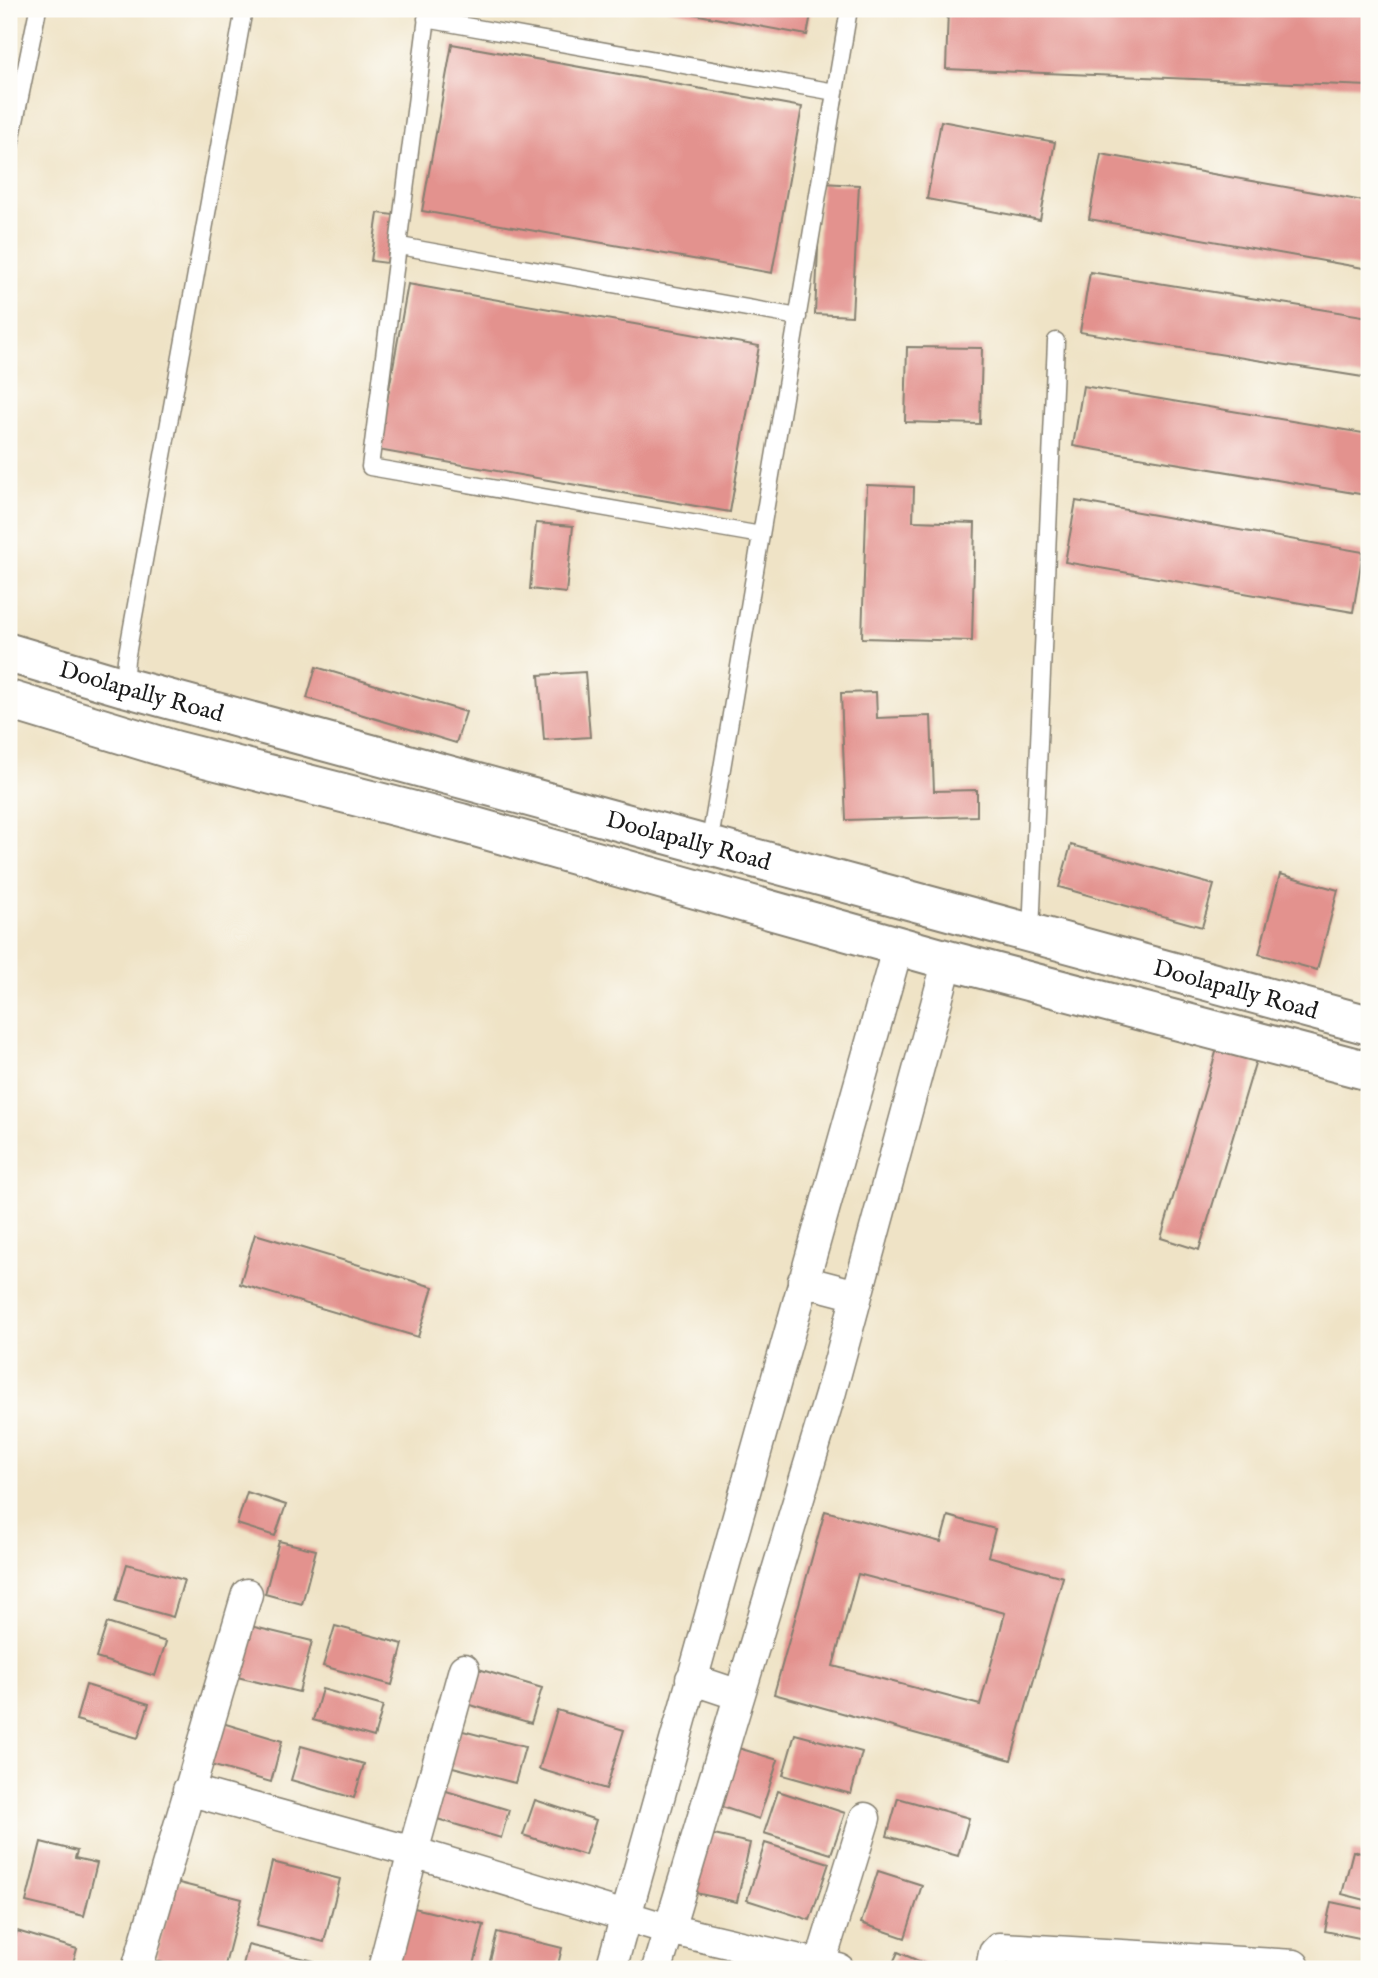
<svg xmlns="http://www.w3.org/2000/svg" width="1378" height="1978" font-family="'IM FELL English',serif">
  <rect width="100%" height="100%" fill="#fdfcf7"/>
  <filter id="ink" filterUnits="userSpaceOnUse"><feTurbulence type="fractalNoise" baseFrequency=".0143" numOctaves="2"/><feDisplacementMap in="SourceGraphic" scale="14" xChannelSelector="R" yChannelSelector="G"/><feConvolveMatrix kernelMatrix="1 2 1 2 8 2 1 2 1" color-interpolation-filters="sRGB"/></filter>
  <filter id="wash" filterUnits="userSpaceOnUse"><feTurbulence type="fractalNoise" baseFrequency=".00686" numOctaves="4" result="noise"/><feDisplacementMap in="SourceGraphic" scale="28" xChannelSelector="R" yChannelSelector="G"/><feGaussianBlur stdDeviation="1.57" result="paint"/><feColorMatrix in="noise" values="0 0 0 0 0 0 0 0 0 0 0 0 0 0 0 0 0 1.4 0 .05"/><feComposite in="paint" operator="in"/></filter>
  <g filter="url(#wash)">
    <rect width="100%" height="100%" fill="#efe3c6"/>
    <g id="blocks">
      <path fill="#e3928e" fill-rule="evenodd" d="M666,9h146l-5,26z
        M948,9h421v77l-423,-17z
        M452,44l350,63 -30,166 -350,-62z
        M941,121l114,21 -15,78 -113,-21z
        M1101,154l268,48v67l-280,-50z
        M821,183l38,2 -7,131 -37,-2z
        M378,213l16,2 -7,48 -16,-2z
        M1090,272l279,45v61l-289,-46z
        M408,284l351,62 -29,166 -352,-62z
        M907,347l75,1 -2,76 -75,-2z
        M1083,386l286,48v43l-3,18 -293,-49z
        M867,485l47,2 -1,34 62,2 -3,118 -110,-3z
        M1076,501l287,51 -10,60 -288,-50z
        M536,523l37,3 -7,67 -36,-4z
        M316,667l150,45 -10,31 -149,-45z
        M585,672l5,65 -46,3 -5,-65z
        M876,692l1,26 54,-2 3,75 43,-1v26l-131,4 -5,-127z
        M1071,845l143,40 -12,42 -143,-40z
        M1280,874l58,16 -21,80 -58,-16z
        M1217,1049l39,11 -57,190 -38,-12z
        M255,1234l178,53 -15,50 -178,-53z
        M247,1492l39,13 -11,31 -38,-12z
        M825,1511l116,31 7,-26 47,13 -7,27 75,21 -52,183 -237,-66zM858,1574l147,39 -25,92 -147,-39z
        M279,1541l37,9 -14,54 -37,-10z
        M127,1564l57,16 -11,37 -57,-16z
        M107,1623l59,19 -11,34 -59,-18z
        M246,1625l66,16 -13,51 -66,-16z
        M335,1626l68,18 -11,41 -69,-19z
        M475,1668l67,20 -11,35 -67,-20z
        M86,1685l63,19 -11,34 -62,-18z
        M322,1689l61,17 -9,31 -61,-17z
        M557,1710l67,20 -18,59 -67,-20z
        M219,1722l63,19 -11,41 -64,-18z
        M459,1730l66,17 -10,36 -66,-17z
        M795,1734l67,18 -11,42 -68,-19z
        M301,1746l63,18 -10,34 -63,-18z
        M735,1747l43,13 -19,59 -43,-14z
        M443,1790l66,20 -8,28 -67,-20z
        M778,1791l67,22 -14,41 -67,-21z
        M898,1798l71,20 -11,38 -71,-20z
        M535,1800l61,20 -11,35 -62,-20z
        M705,1833l45,10 -13,59 -46,-10z
        M41,1842l36,9 -2,7 22,5 -13,53 -58,-14z
        M765,1843l64,20 -19,57 -63,-20z
        M1353,1851l16,4v46l-27,-7z
        M272,1862l68,17 -16,63 -67,-17z
        M878,1871l44,14 -17,53 -44,-15z
        M175,1882l67,17 -18,70h-34l-35,-8z
        M1331,1902l38,8v30l-44,-9z
        M410,1907l74,18 -11,44h-57l-20,-5z
        M17,1931l60,18 -6,20h-62v-10z
        M497,1932l65,16 -5,21h-69z
        M248,1945l66,16 -2,8h-70z
        M898,1952l39,17h-47z"/>
    </g>
  </g>
  <g filter="url(#ink)">
    <use href="#blocks" fill-opacity="0" stroke="#868071" stroke-width="2"/>
    <g fill="none" stroke-linecap="round" stroke-linejoin="round">
      <g stroke="#868071" stroke-width="19">
        <path id="lane" d="M428,9l-58,458 391,68
          M426,19l409,73
          M9,151l29,-142
          M400,246l398,71
          M124,687l2,-27 118,-651
          M709,846l140,-837
          M1031,933l25,-592"/>
      </g>
      <g stroke="#868071" stroke-width="33">
        <path id="street" d="M803,1281l54,14
          M691,1679l48,16
          M188,1790l225,62 255,77 171,40
          M1020,1949l274,16
          M820,1964l45,-146
          M137,1969l110,-375
          M383,1969l30,-117 51,-183
          M611,1969l287,-1023
          M657,1969l173,-574 118,-435
          M991,1969l3,-16 5,-5 21,1 5,6v10"/>
      </g>
      <g stroke="#868071" stroke-width="42">
        <g id="secondary">
          <path id="s1" d="M9,653l115,34 1245,338"/>
          <path d="M9,700l165,50 287,73 487,137 421,111"/>
        </g>
      </g>
      <use href="#lane" stroke="#fff" stroke-width="16"/>
      <use href="#street" stroke="#fff" stroke-width="30"/>
      <use href="#secondary" stroke="#fff" stroke-width="38"/>
    </g>
  </g>
  <g text-anchor="middle" stroke-width="5" stroke-linejoin="round" paint-order="stroke">
    <g font-size="24" fill="#1c1c1c" stroke="#fdfcf7">
      <text dy="8" stroke="none"><textPath href="#s1" startOffset="138">Doolapally Road</textPath></text>
      <text dy="8" stroke="none"><textPath href="#s1" startOffset="705">Doolapally Road</textPath></text>
      <text dy="8" stroke="none"><textPath href="#s1" startOffset="1272">Doolapally Road</textPath></text>
    </g>
  </g>
  <rect width="1378" height="1978" fill="none" stroke="#fdfcf7" stroke-width="35"/>
</svg>
